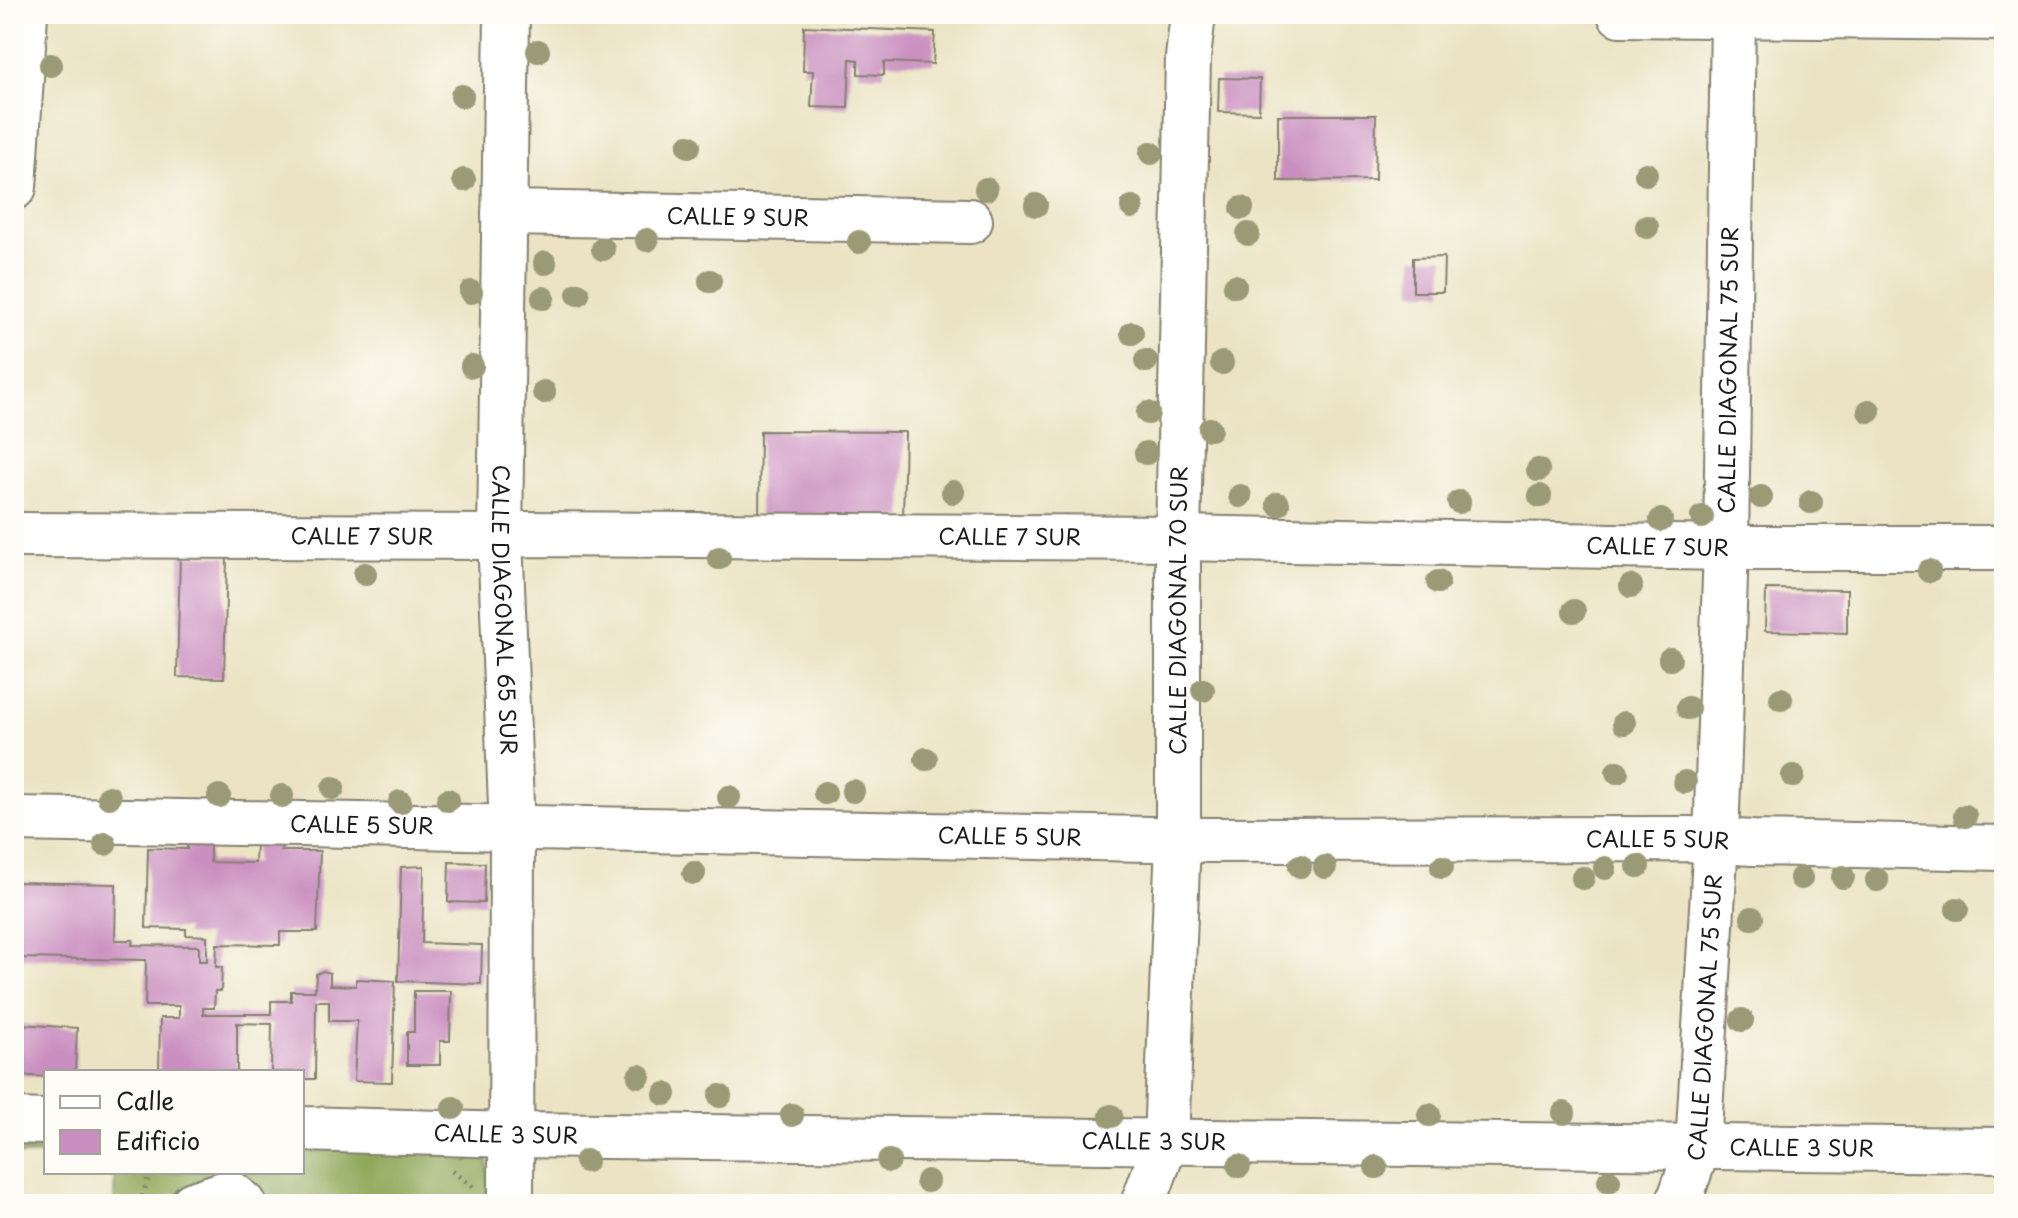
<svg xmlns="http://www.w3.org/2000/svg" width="2018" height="1218" font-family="'Playpen Sans',sans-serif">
  <rect width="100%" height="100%" fill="#fdfcf7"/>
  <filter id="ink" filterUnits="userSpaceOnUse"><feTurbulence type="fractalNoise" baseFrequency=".0125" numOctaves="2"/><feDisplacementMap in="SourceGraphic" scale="16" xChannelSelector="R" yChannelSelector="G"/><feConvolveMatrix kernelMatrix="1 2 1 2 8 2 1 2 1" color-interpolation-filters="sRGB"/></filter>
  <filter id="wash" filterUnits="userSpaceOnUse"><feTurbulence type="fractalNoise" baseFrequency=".006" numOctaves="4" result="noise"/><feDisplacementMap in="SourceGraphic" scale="32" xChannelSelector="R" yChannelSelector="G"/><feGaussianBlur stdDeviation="1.8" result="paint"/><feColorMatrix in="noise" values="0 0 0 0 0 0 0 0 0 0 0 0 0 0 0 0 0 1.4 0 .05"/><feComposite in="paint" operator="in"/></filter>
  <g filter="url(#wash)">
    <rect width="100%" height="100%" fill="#ebe3c3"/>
    <path fill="#8fa85a" stroke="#56623b" stroke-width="2" d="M14,1143l32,1v10l-32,1z
      M302,1149l186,2 -1,53h-373l1,-25 -11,-7h198z"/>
    <g id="blocks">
      <path fill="#ca8fc0" d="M804,26l131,6 -2,32 -49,-2v13l-26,-1v-14l-8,-1 -2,49 -37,-1 2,-36h-10z
        M1219,78l41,1 -1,34 -41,-1z
        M1278,115h98l-1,65 -97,1z
        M1444,257l-1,35h-30v-34z
        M760,431l145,1 -2,86 -144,-2z
        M180,555l47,1 -3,122 -47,-1z
        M1766,589l81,1v43l-82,-2z
        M187,842l23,1v19l45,1 1,-19h25v7h39l-3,81h-37v13l-63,-1 -1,23h6l-1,24h-6l-1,17h-11v6h68v-13h20v-10h24l1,-17 7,-3 7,2v12l26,1v-7l39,2 -3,101 -38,-1 3,-60h-28v-20h-13l-1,78h-13v-7h-31l1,-48 -35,-1v49h-78l1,-54h19v-12h-34l1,-46 -132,-2 2,-76 100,2 -1,56h18l-1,5 67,1v15h8v-25l-21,-1v-6l-40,-1 2,-80 39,1z
        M449,862l36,1 -1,40 -36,-1z
        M424,866l-2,77 60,2 -1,39 -83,-3 3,-114z
        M414,991h37l-1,50h-10v24h-33v-33h7z
        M20,1024l57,4 -2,44h-29v5l-29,-2z"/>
    </g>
  </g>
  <g filter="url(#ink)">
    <use href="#blocks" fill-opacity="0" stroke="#848070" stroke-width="2"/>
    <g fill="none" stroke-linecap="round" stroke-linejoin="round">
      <g stroke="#848070" stroke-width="48">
        <g id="minor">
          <path id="s1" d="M507,14l-7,523 12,292 -1,375"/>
          <path d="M14,187l11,-173"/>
          <path id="s2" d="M504,213l466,8"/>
          <path id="s3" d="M14,535l486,2 23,-3 655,4 548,10h278"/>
          <path id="s4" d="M14,819l1195,21 480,-1 63,4 252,5"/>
          <path d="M14,1121l32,1"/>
          <path id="s5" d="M302,1129l209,6 1493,15"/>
          <path d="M193,1204l36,-12 15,12"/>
          <path id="s6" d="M1143,1204l23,-63 12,-301v-302l10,-480 5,-44"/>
          <path id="s7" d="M1678,1204l20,-57 18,-307 10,-292 7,-534"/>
        </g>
      </g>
      <g stroke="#848070" stroke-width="48">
        <path id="major" d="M1620,14l384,4"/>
      </g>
      <path stroke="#848070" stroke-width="5" stroke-dasharray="2 6" stroke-linecap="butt" d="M452,1171l21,16
        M140,1204l10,-32"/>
      <use href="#minor" stroke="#fff" stroke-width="44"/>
      <use href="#major" stroke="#fff" stroke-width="44"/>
    </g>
    <g fill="#9b9a77">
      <circle cx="538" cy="51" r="12"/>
      <circle cx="51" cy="65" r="12"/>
      <circle cx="462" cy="96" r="12"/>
      <circle cx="689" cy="146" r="12"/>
      <circle cx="1151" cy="153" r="12"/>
      <circle cx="1646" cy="174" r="12"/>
      <circle cx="464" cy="180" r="12"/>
      <circle cx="986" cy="189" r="12"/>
      <circle cx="1036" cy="205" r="12"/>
      <circle cx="1132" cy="207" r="12"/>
      <circle cx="1242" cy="208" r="12"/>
      <circle cx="1647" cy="227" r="12"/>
      <circle cx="1248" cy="234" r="12"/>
      <circle cx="647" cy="240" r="12"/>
      <circle cx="859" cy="242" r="12"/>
      <circle cx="603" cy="249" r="12"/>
      <circle cx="545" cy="263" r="12"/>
      <circle cx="710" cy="281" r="12"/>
      <circle cx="1235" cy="286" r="12"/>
      <circle cx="471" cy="292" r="12"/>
      <circle cx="578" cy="294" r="12"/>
      <circle cx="543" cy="298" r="12"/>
      <circle cx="1132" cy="333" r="12"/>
      <circle cx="1146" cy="361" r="12"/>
      <circle cx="1222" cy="363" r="12"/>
      <circle cx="472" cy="366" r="12"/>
      <circle cx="544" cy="392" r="12"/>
      <circle cx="1869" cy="411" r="12"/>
      <circle cx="1148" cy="413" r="12"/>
      <circle cx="1210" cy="429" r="12"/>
      <circle cx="1146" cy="453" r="12"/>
      <circle cx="1538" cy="470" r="12"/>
      <circle cx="953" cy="492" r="12"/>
      <circle cx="1240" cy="496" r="12"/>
      <circle cx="1540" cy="496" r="12"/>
      <circle cx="1761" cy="497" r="12"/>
      <circle cx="1459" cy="502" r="12"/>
      <circle cx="1811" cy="502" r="12"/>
      <circle cx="1278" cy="504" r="12"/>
      <circle cx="1702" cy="517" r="12"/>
      <circle cx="1661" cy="520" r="12"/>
      <circle cx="719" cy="558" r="12"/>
      <circle cx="1929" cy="571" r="12"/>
      <circle cx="365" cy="574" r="12"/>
      <circle cx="1438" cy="582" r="12"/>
      <circle cx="1631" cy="586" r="12"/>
      <circle cx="1574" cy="611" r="12"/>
      <circle cx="1670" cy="659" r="12"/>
      <circle cx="1203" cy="690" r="12"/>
      <circle cx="1781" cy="699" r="12"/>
      <circle cx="1688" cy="708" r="12"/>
      <circle cx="1624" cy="723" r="12"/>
      <circle cx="926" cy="759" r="12"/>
      <circle cx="1617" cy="772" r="12"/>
      <circle cx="1793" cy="776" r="12"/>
      <circle cx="1685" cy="782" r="12"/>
      <circle cx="333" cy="788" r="12"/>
      <circle cx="853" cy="791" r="12"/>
      <circle cx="825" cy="793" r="12"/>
      <circle cx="219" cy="796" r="12"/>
      <circle cx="282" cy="796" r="12"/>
      <circle cx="109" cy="797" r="12"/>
      <circle cx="729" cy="797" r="12"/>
      <circle cx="448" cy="800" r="12"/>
      <circle cx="400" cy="802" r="12"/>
      <circle cx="1965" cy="816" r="12"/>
      <circle cx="105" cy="844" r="12"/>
      <circle cx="1300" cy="866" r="12"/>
      <circle cx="1638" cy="866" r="12"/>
      <circle cx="1325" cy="867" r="12"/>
      <circle cx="1442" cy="867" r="12"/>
      <circle cx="1605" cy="868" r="12"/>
      <circle cx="694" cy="873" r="12"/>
      <circle cx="1843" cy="877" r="12"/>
      <circle cx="1583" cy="878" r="12"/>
      <circle cx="1801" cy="878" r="12"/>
      <circle cx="1877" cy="880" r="12"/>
      <circle cx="1957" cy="909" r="12"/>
      <circle cx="1752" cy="918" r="12"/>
      <circle cx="1742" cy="1020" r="12"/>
      <circle cx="639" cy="1076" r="12"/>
      <circle cx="665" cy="1094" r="12"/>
      <circle cx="720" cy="1096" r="12"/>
      <circle cx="453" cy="1108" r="12"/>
      <circle cx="1564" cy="1113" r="12"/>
      <circle cx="792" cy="1115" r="12"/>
      <circle cx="1429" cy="1115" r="12"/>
      <circle cx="1111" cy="1116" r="12"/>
      <circle cx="586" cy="1161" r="12"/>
      <circle cx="889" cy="1161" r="12"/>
      <circle cx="1239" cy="1166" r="12"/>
      <circle cx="1376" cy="1167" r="12"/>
      <circle cx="927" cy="1181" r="12"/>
      <circle cx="1609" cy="1181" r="12"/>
    </g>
  </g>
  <g text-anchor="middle" stroke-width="6" stroke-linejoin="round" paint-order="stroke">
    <g font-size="22" fill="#1c1c1c" stroke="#fdfcf7">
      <text dy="8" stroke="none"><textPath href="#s2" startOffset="234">CALLE 9 SUR</textPath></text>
      <text dy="8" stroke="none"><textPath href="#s7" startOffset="838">CALLE DIAGONAL 75 SUR</textPath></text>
      <text dy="8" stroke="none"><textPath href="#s3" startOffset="348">CALLE 7 SUR</textPath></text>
      <text dy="8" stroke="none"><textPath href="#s3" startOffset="996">CALLE 7 SUR</textPath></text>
      <text dy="8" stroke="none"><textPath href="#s3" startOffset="1644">CALLE 7 SUR</textPath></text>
      <text dy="8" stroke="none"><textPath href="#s1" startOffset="596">CALLE DIAGONAL 65 SUR</textPath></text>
      <text dy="8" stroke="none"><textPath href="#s6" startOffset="598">CALLE DIAGONAL 70 SUR</textPath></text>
      <text dy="8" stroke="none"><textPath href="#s4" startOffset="348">CALLE 5 SUR</textPath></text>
      <text dy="8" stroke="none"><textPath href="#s4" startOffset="996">CALLE 5 SUR</textPath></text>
      <text dy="8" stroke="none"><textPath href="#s4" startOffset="1644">CALLE 5 SUR</textPath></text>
      <text dy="8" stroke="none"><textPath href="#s7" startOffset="190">CALLE DIAGONAL 75 SUR</textPath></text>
      <text dy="8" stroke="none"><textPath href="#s5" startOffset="204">CALLE 3 SUR</textPath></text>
      <text dy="8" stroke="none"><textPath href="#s5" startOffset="852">CALLE 3 SUR</textPath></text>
      <text dy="8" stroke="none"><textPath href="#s5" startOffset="1500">CALLE 3 SUR</textPath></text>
    </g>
  </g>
  <rect width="2018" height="1218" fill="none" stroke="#fdfcf7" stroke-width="48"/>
  <rect x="44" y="1070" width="260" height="104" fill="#fdfcf7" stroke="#a3a29f" stroke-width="2"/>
  <rect x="60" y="1096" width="40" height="12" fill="#ffffff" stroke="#a3a29f" stroke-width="2"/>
  <text x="116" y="1110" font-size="24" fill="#1c1c1c">Calle</text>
  <rect x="60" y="1130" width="40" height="24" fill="#ca8fc0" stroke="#a3a29f" stroke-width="2"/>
  <text x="116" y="1150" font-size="24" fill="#1c1c1c">Edificio</text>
</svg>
